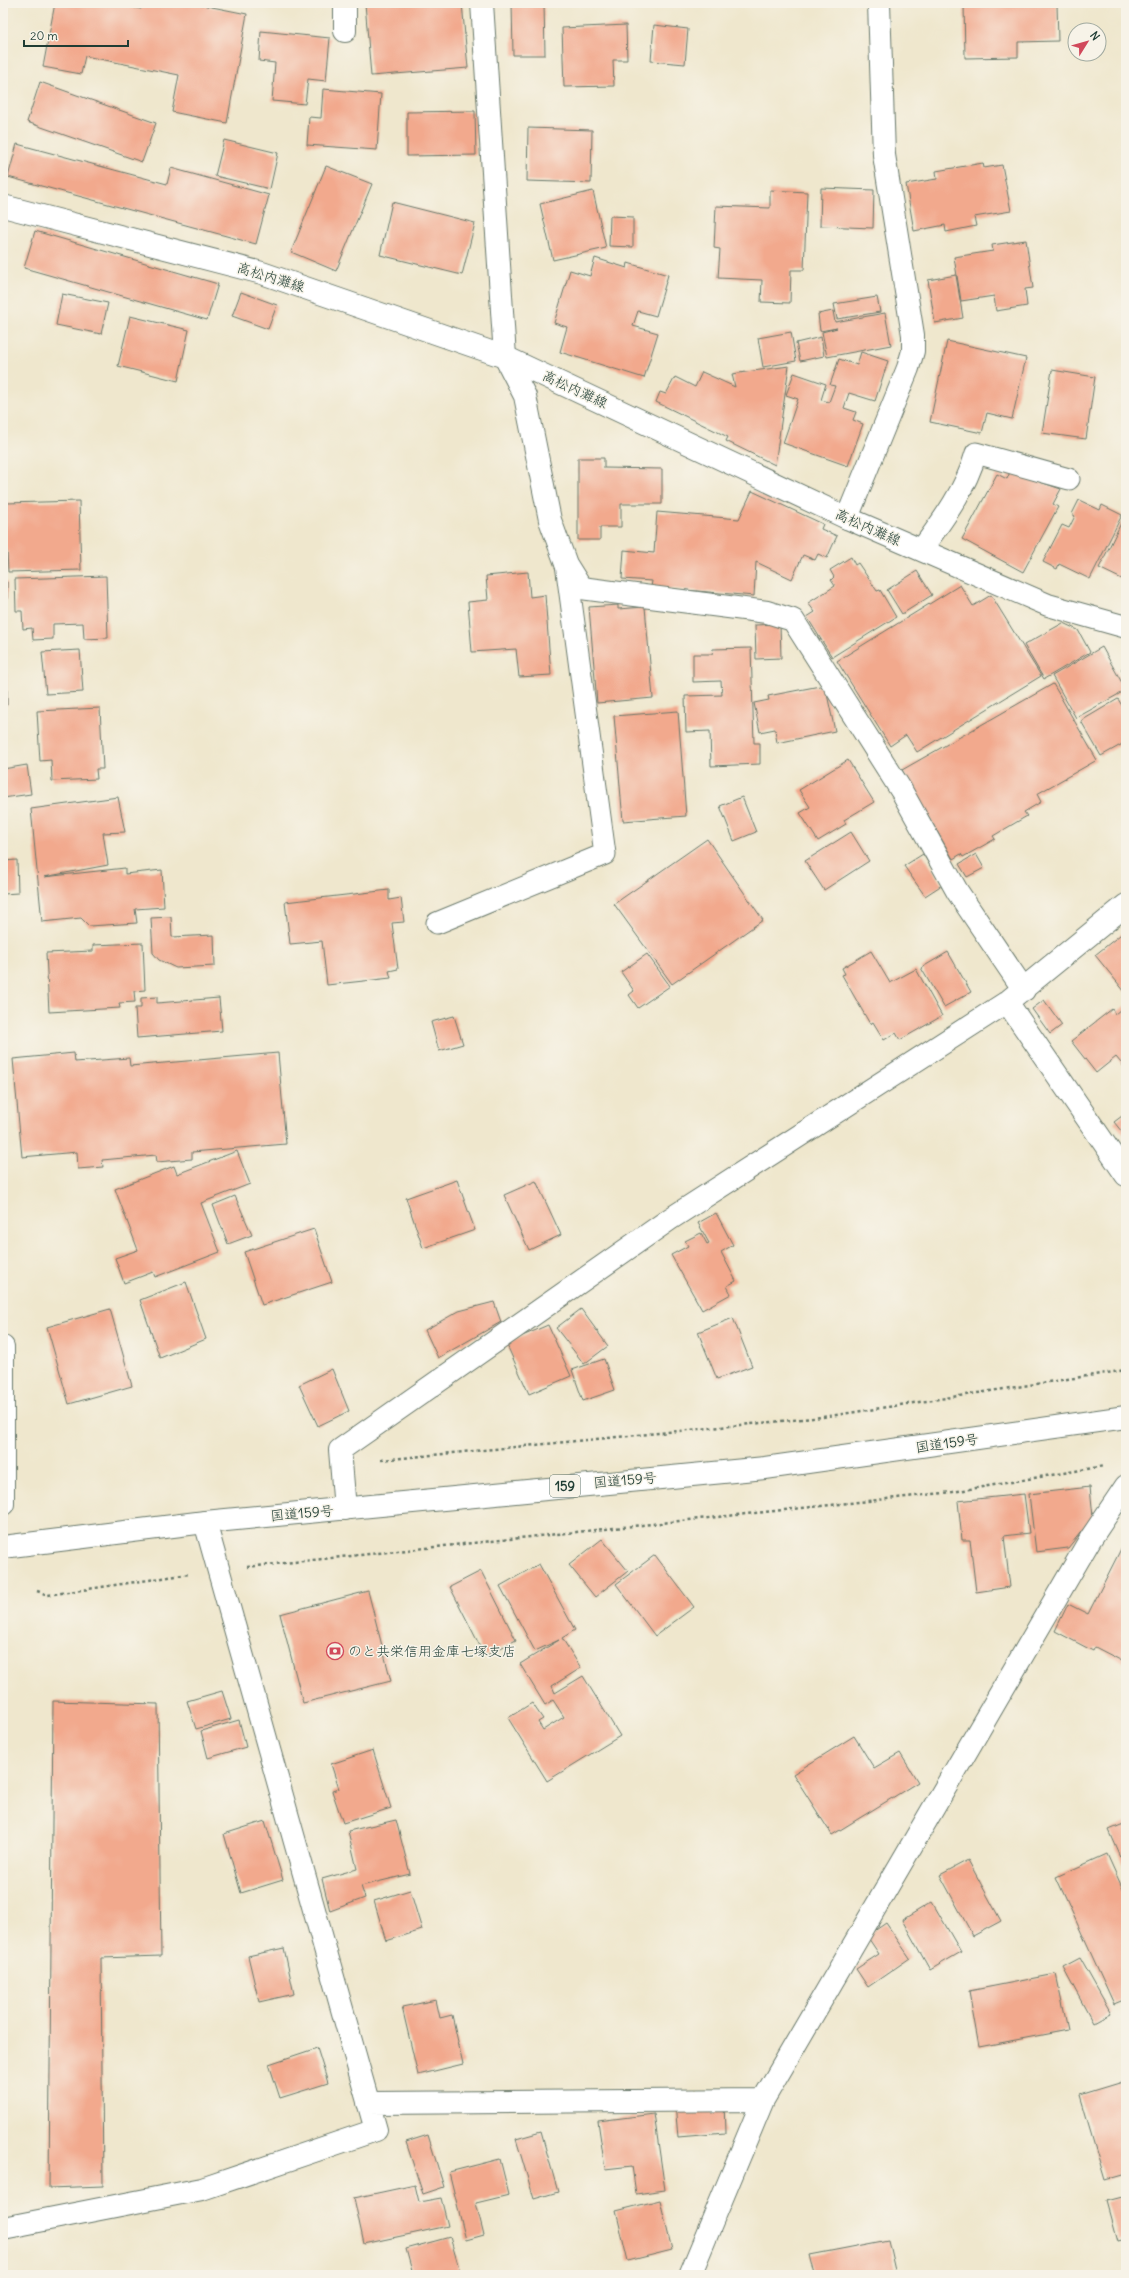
<svg xmlns="http://www.w3.org/2000/svg" width="1129" height="2278" font-family="Delius,'Klee One',sans-serif">
  <rect width="100%" height="100%" fill="#f7f3e8"/>
  <filter id="ink" filterUnits="userSpaceOnUse"><feTurbulence type="fractalNoise" baseFrequency=".025" numOctaves="2"/><feDisplacementMap in="SourceGraphic" scale="8" xChannelSelector="R" yChannelSelector="G"/><feConvolveMatrix kernelMatrix="1 2 1 2 8 2 1 2 1" color-interpolation-filters="sRGB"/></filter>
  <filter id="wash" filterUnits="userSpaceOnUse"><feTurbulence type="fractalNoise" baseFrequency=".012" numOctaves="4" result="noise"/><feDisplacementMap in="SourceGraphic" scale="16" xChannelSelector="R" yChannelSelector="G"/><feGaussianBlur stdDeviation="0.9" result="paint"/><feColorMatrix in="noise" values="0 0 0 0 0 0 0 0 0 0 0 0 0 0 0 0 0 1.4 0 .05"/><feComposite in="paint" operator="in"/></filter>
  <g filter="url(#wash)">
    <rect width="100%" height="100%" fill="#efe7cd"/>
    <g id="blocks">
      <path fill="#f2a98d" d="M55,3h55l31,6 1,-6h50l55,11 -20,109 -55,-11 7,-37 -94,-19 -4,18 -38,-7z
        M365,3h97l6,65 -97,8z
        M512,3h32l1,52h-32z
        M964,3l93,1 1,37 -40,1v15l-53,1z
        M626,25l1,35h-14l1,26 -50,1 -2,-59z
        M654,25l34,4 -3,35 -34,-3z
        M261,31l69,7 -4,43 -18,-2 -3,25 -33,-3 3,-38 -16,-2z
        M40,82l116,41 -14,39 -115,-40z
        M323,89l58,5 -4,56 -70,-5 2,-28 12,1z
        M475,111l1,44 -69,1v-44z
        M528,128l64,2 -1,53 -64,-2z
        M224,140l54,13 -8,36 -55,-13z
        M17,144l150,40 4,-16 98,27 -13,49 -248,-67z
        M983,163l1,5 18,-3 9,46 -37,6 2,9 -30,6 -1,-7 -31,6 -8,-47 31,-5 -1,-8z
        M326,166l46,18 -36,87 -45,-19z
        M821,188l53,2 -1,38 -53,-2z
        M770,190l37,2 -3,78h-13l-1,33 -29,-1 1,-22 -44,-2 2,-29 -6,-1 2,-42 54,2z
        M593,191l13,57 -53,12 -13,-56z
        M392,202l83,21 -13,52 -82,-20z
        M610,216l23,1v30l-24,-1z
        M35,231l183,53 -11,36 -183,-52z
        M1026,240l7,48 -8,1 2,17 -31,5 -2,-15 -33,5 -7,-44 39,-6 -1,-6z
        M595,258l32,10 1,-5 40,12 -12,41 -18,-5 -5,15 25,7 -14,45 -84,-26 7,-25 -13,-4 16,-53 20,6z
        M956,275l7,43 -28,5 -7,-43z
        M241,292l36,13 -9,24 -36,-13z
        M62,294l46,9 -7,31 -45,-9z
        M877,297l3,15 -43,7 -3,-15z
        M833,311l2,11 50,-9 6,32 -64,12 -5,-25 15,-4 -17,3 -2,-17z
        M130,316l59,14 -11,51 -60,-15z
        M791,332l5,29 -33,6 -5,-29z
        M821,337l3,19 -24,5 -4,-18z
        M947,341l79,17 -14,61 -25,-6 -5,20 -52,-11z
        M861,352l27,9 -13,40 -26,-8 -5,15 12,4 -3,8 10,4 -15,42 -65,-23 15,-44 -12,-4 8,-22 32,11 -5,16 8,2 6,-16 -5,-1 9,-26 18,6z
        M789,366l-14,99 -49,-24 2,-4 -72,-35 4,-10 6,2 9,-17 20,10 7,-15 33,15 -3,-13z
        M1052,370l43,7 -9,62 -44,-6z
        M578,458h26v10l58,1v35h-41v23h-21v13h-22z
        M1010,472l51,17 -8,15 5,3 -35,65 -61,-33 35,-65 10,5z
        M752,491l71,33 -2,5 16,7 -10,22 -9,-4 -3,6 -12,-5 -11,24 -36,-17 -2,34 -103,-9 1,-6 -30,-2 2,-29 30,3 3,-41 82,7z
        M1079,500l21,10 2,-5 20,10 -32,64 -31,-15 -2,5 -14,-7 19,-37 7,3 6,-12 -3,-2z
        M79,501l2,69 -73,2 -1,-21h-4v-43h3v-5z
        M1126,513v68l-27,-13z
        M851,557l4,8 3,-2 19,28 3,-1 16,27 -64,40 -25,-40 8,-5 -7,-9 27,-17 -4,-6 3,-3 -4,-7z
        M917,571l15,24 -30,19 -15,-24z
        M528,572l2,25 15,-2 6,80 -32,2 -3,-28 -44,3 -4,-50 20,-2 -2,-24z
        M106,576l2,62 -24,1 -1,-16 -30,1v15l-20,1 -1,-12 -9,1 -1,-18h-6l-1,-32z
        M3,582h4v17h-4z
        M960,585l13,21 18,-11 50,81 -124,76 -11,-17 -16,11 -53,-85z
        M618,605v4l27,-2 8,91 -56,5 -8,-96z
        M1063,623l15,7 12,22 -46,27 -20,-34z
        M780,624l1,34 -25,1 -1,-34z
        M1102,647l24,43 -50,28 -24,-42z
        M751,648l3,95h6v21l-49,2 -1,-35 -24,1 -1,-36 37,-1 -1,-14 -28,1v-28h19l1,-5z
        M80,650l3,42 -37,2 -4,-42z
        M1126,666v11l-5,-8z
        M3,674h4v31h-4z
        M1053,684l44,76 -60,34 4,8 -17,10 3,4 -34,20 2,3 -32,18 -2,-3 -8,5 -51,-89z
        M825,685l10,46 -58,12 -2,-14 -15,3 -6,-29 15,-3 -1,-4z
        M1118,699l8,13v30l-25,14 -20,-35z
        M100,708l3,61h-7l1,10 -45,2 -1,-21 -11,1 -3,-50z
        M678,711l8,105 -63,5 -9,-105z
        M848,760l26,42 -30,18 2,4 -28,17 -18,-28 10,-6 -11,-17z
        M27,765l4,29 -28,4v-29z
        M118,797l7,35 -22,1 5,32 -64,12 81,-9v6l37,-4 2,37 -29,2 2,14 -48,3 -8,-8 -39,4 -11,-113z
        M742,797l14,35 -22,9 -14,-35z
        M851,832l18,29 -45,29 -19,-29z
        M707,839l56,81 -91,64 -58,-80z
        M923,854l19,31 -17,11 -21,-30z
        M976,854l8,14 -17,9 -8,-13z
        M17,860l1,33 -15,1v-33z
        M389,890v10l12,-2 3,24 -12,1 6,46 -9,2 2,7 -64,7 -5,-44 -32,3 -5,-42z
        M171,917l1,20 42,-2 1,31 -39,2 -17,-8 -6,-7 -2,-35z
        M1125,931l1,60 -1,1 -30,-37z
        M143,943l2,47 -11,1 1,11 -16,1 1,5 -71,4 -3,-59 47,-2v-6z
        M871,951l19,32 26,-14 26,47 -42,24 -4,-7 -12,7 -11,-18 -3,2 -28,-49 3,-1 -3,-6z
        M948,952l23,40 -27,15 -23,-39z
        M647,954l23,32 -32,22 -9,-13 5,-4 -13,-19z
        M157,997v6l62,-5 3,33 -85,7 -2,-30h6v-10z
        M1044,1000l18,25 -12,9 -18,-25z
        M1126,1005v64l-10,-12 -20,16 -25,-32 41,-32 3,5z
        M454,1016l9,28 -24,7 -8,-29z
        M74,1053l1,9 54,-4 1,8 148,-13 8,91 -94,8v7l-35,3 -1,-7 -54,5 1,7 -25,2 -1,-17 -55,5 -9,-98z
        M1126,1113v24l-12,-15z
        M237,1151l13,33 -49,19 19,49 -65,25 -2,-5 -29,11 -9,-25 23,-8 -23,-61 59,-23 3,8z
        M457,1180l18,50 -52,18 -17,-50z
        M536,1181l25,54 -32,15 -25,-55z
        M235,1196l17,39 -24,9 -15,-39z
        M716,1213l17,32 -12,7 15,29 -9,5 4,8 -29,16 -31,-55 17,-9 -3,-5 16,-8 6,11 2,-1 -11,-20z
        M314,1229l18,53 -70,23 -18,-53z
        M186,1282l20,57 -46,19 -20,-58z
        M494,1302l7,20 -63,36 -13,-28 34,-19z
        M110,1309l22,77 -63,18 -22,-77z
        M581,1309l27,37 -24,18 -28,-36z
        M733,1318l19,48 -35,13 -19,-47z
        M548,1325l23,51 -42,18 -23,-51z
        M604,1359l11,31 -32,11 -11,-31z
        M332,1369l17,42 -31,15 -19,-41z
        M1090,1487l3,30 -25,31 -32,4 -7,-58z
        M1024,1494l5,39 -25,3 6,51 -34,5 -6,-52h-8l-4,-39z
        M602,1539l26,32 -33,26 -26,-32z
        M1124,1543l2,1v119l-31,-16 -2,4 -38,-20 13,-27 20,10z
        M655,1555l39,52 -39,29 -39,-52z
        M539,1564l36,66 -13,8 19,30 -29,18 3,7 28,-17 37,60 -73,45 -39,-63 24,-15 11,16 -5,3 5,8 21,-13 -11,-17 -8,5 -25,-41 39,-24 -24,11 -35,-65z
        M481,1571l35,69 -31,16 -35,-69z
        M368,1591l23,90 -88,22 -23,-89z
        M222,1691l9,28 -35,10 -9,-28z
        M53,1701l105,3 3,252 -60,2 2,228 -54,2z
        M239,1720l7,27 -38,11 -7,-27z
        M854,1736l20,32 26,-15 18,29 -86,53 -39,-61z
        M373,1750l18,58 -48,15 -11,-32 7,-2 -8,-25z
        M396,1820l14,54 -49,12 4,12 -35,13 -8,-32 35,-10 -9,-38z
        M265,1821l18,59 -42,13 -17,-59z
        M1126,1823v46l-17,-39z
        M1107,1854l19,42v103l-12,5 -58,-127z
        M968,1860l33,61 -28,15 -33,-61z
        M410,1890l12,40 -36,11 -12,-40z
        M932,1902l29,50 -31,18 -28,-50z
        M886,1923l24,35 -42,29 -12,-18 23,-15 -12,-18z
        M284,1948l10,46 -35,8 -11,-46z
        M1080,1958l31,55 -18,10 -30,-56z
        M1056,1974l12,56 -89,17 -10,-56z
        M436,2000l4,18 12,-3 11,49 -45,11 -16,-68z
        M317,2048l11,35 -48,15 -11,-34z
        M1126,2081v93l-21,6 -25,-85z
        M724,2101l1,32 -47,4 -3,-33z
        M654,2114l11,76 -29,4 -4,-28 -27,3 -7,-48z
        M541,2132l17,60 -24,7 -18,-60z
        M428,2135l16,52 -21,7 -17,-52z
        M500,2159l9,36 -33,8 8,32 -18,5 -17,-68z
        M415,2185l4,17 22,-4 7,28 -84,18 -10,-46z
        M1126,2196v43l-8,2 -11,-40z
        M660,2200l12,50 -44,11 -12,-50z
        M450,2237l11,38h-48l-7,-26z
        M888,2240l8,35h-81l-5,-20z"/>
    </g>
  </g>
  <g filter="url(#ink)">
    <use href="#blocks" fill-opacity="0" stroke="#68786a" stroke-width="1"/>
    <g fill="none" stroke-linecap="round" stroke-linejoin="round">
      <g stroke="#68786a" stroke-width="23">
        <path id="lane" d="M921,550c22,-30 45,-61 55,-97l93,26
          M437,923l168,-69 -39,-290"/>
      </g>
      <g stroke="#68786a" stroke-width="24">
        <path id="street" d="M482,3l23,354 20,39 25,124 16,44 15,24 186,24 26,8 108,170 56,101 67,99
          M345,31v-28
          M847,518l61,-150 5,-17v-16l-29,-180 -5,-152
          M1007,1002l119,173
          M3,1347v157
          M345,1509l-5,-59 330,-231 337,-217 119,-97
          M368,2103l395,-3
          M3,2228l199,-39 174,-59 -171,-608
          M690,2275l73,-175 328,-562 35,-52"/>
      </g>
      <g stroke="#68786a" stroke-width="24">
        <path id="secondary" d="M3,206l259,67 243,84 342,161 74,32 127,55 78,22"/>
      </g>
      <g stroke="#68786a" stroke-width="24">
        <path id="highway" d="M3,1547l202,-25 560,-54 361,-51"/>
      </g>
      <path stroke="#68786a" stroke-width="2.5" stroke-dasharray="3 3" stroke-linecap="butt" d="M381,1460l442,-43 303,-47
        M247,1567l706,-75 151,-26
        M37,1591l11,4 141,-21"/>
      <use href="#lane" stroke="#fff" stroke-width="21"/>
      <use href="#street" stroke="#fff" stroke-width="22"/>
      <use href="#secondary" stroke="#fff" stroke-width="22"/>
      <use href="#highway" stroke="#fff" stroke-width="22"/>
    </g>
  </g>
  <defs>
    <g id="bank-ring" transform="scale(0.9)"><circle r="9.5" fill="#f7f3e8" stroke="#d1495b" stroke-width="1.5"/><path d="M-6-4H6V4H-6ZM0-2.3a2.3 2.3 0 1 0 0 4.6a2.3 2.3 0 1 0 0-4.6Z" fill="#d1495b"/></g>
  </defs>
  <g fill-rule="evenodd">
    <use href="#bank-ring" x="335" y="1651"/>
  </g>
  <g text-anchor="middle" stroke-width="3" stroke-linejoin="round" paint-order="stroke">
    <rect fill="#f7f3e8" stroke="#60746a" stroke-width="1" x="550" y="1475" width="30" height="22" rx="3"/>
    <g font-size="13" font-weight="bold" fill="#1f3d34">
      <text x="565" y="1491">159</text>
    </g>
    <g font-size="14" fill="#1f3d34" stroke="#f7f3e8">
      <text transform="translate(271 277) rotate(17)" y="5">高松内灘線</text>
      <text transform="translate(575 389) rotate(25)" y="5">高松内灘線</text>
      <text transform="translate(868 527) rotate(24)" y="5">高松内灘線</text>
      <text transform="translate(947 1443) rotate(-8)" y="5">国道159号</text>
      <text transform="translate(625 1480) rotate(-5)" y="5">国道159号</text>
      <text transform="translate(302 1513) rotate(-5)" y="5">国道159号</text>
    </g>
    <g font-size="14" fill="#1f3d34" stroke="#f7f3e8" text-anchor="start">
      <text x="348" y="1656">のと共栄信用金庫七塚支店</text>
    </g>
  </g>
  <rect width="1129" height="2278" fill="none" stroke="#f7f3e8" stroke-width="16"/>
  <g transform="translate(1087 42) rotate(53)"><circle r="19" fill="#f7f3e8" stroke="#a1aaa0"/>
  <path d="M0-3L7 15L0 10L-7 15Z" fill="#d1495b"/>
  <text y="-6" font-size="11" font-weight="bold" text-anchor="middle" fill="#1f3d34">N</text>
  </g>
  <path d="M24 40v6h104v-6" fill="none" stroke="#1f3d34" stroke-width="2"/>
  <text x="30" y="40" font-size="12" fill="#1f3d34" stroke="#f7f3e8" stroke-width="3" paint-order="stroke">20 m</text>
</svg>
